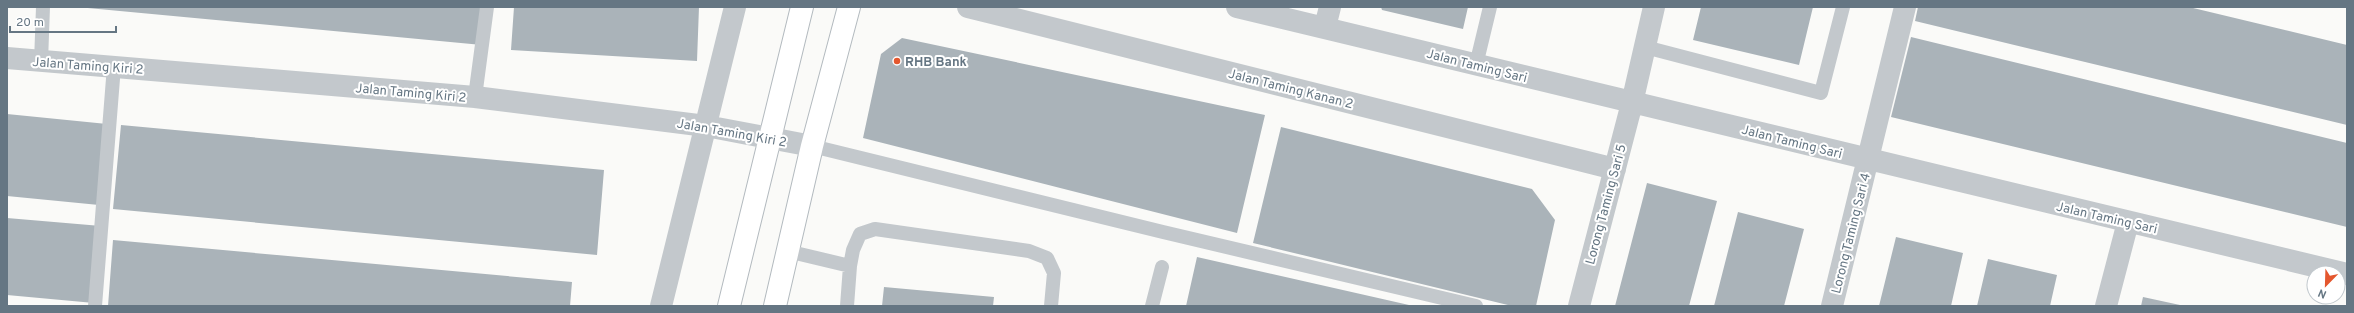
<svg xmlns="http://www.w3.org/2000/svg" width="2354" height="313" font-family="Overpass,sans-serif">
  <rect width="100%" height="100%" fill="#fafaf8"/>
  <path fill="#aab3b9" d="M77,7h408l-3,38z
    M514,7h185l-2,54 -186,-11z
    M1381,7h87l-5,22 -81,-19z
    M1701,7h112l-14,58 -106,-25z
    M1918,7h271l158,38v80l-432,-104z
    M1911,37l436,106v84l-456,-110z
    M902,38l363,77 -28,118 -374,-95 18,-84z
    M7,114l100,10 -8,81 -92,-9z
    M121,125l483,45 -7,85 -484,-46z
    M1281,127l251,62 23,31 -19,86h-24l-259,-63z
    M1647,183l70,18 -28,105h-74z
    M1738,212l66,17 -20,77h-70z
    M7,218l94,8 -7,77 -87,-8z
    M1896,237l67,16 -12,53h-72z
    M113,240l459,42 -2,24h-462z
    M1197,257l212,48v1h-223z
    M1988,259l69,16 -7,31h-73z
    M884,287l110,10 -1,9h-111z
    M2143,297l37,8v1h-39z"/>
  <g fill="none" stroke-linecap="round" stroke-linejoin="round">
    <g stroke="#b3babf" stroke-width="24">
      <path id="secondary" d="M729,306l73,-299
        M775,306l37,-160 37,-139"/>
    </g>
    <path stroke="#c3c8cc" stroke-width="14" d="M1645,47l176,46 22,-86
      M41,62l2,-55
      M1476,65l14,-58
      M475,97l12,-90
      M812,146l351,86 313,74
      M787,251l63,15 3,-16 7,-16 15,-5 154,22 18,7 7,15 -3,33
      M95,306l19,-240
      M847,306l3,-40
      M1152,306l10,-39"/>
    <path stroke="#c3c8cc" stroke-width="22" d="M968,7l647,162
      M1237,7l1110,267
      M1325,27l5,-20
      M7,58l468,39 231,29 106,20
      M661,306l74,-299
      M1579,306l53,-203 22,-96
      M1832,306l73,-299
      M2106,306l22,-84"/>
    <use href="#secondary" stroke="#fff" stroke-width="22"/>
  </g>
  <circle fill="#e4572e" stroke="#fff" stroke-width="1.5" cx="897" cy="61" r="4"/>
  <g text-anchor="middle" stroke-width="4" stroke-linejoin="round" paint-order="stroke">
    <g font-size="13" font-weight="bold" fill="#657683" stroke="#fff" text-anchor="start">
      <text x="905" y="66">RHB Bank</text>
    </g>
    <g font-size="13" fill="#657683" stroke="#fff">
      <text transform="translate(88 65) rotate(4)" y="5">Jalan Taming Kiri 2</text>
      <text transform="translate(1477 65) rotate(14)" y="5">Jalan Taming Sari</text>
      <text transform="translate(1291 88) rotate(14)" y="5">Jalan Taming Kanan 2</text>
      <text transform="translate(411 92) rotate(5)" y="5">Jalan Taming Kiri 2</text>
      <text transform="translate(732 132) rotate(10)" y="5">Jalan Taming Kiri 2</text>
      <text transform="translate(1792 141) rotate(14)" y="5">Jalan Taming Sari</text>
      <text transform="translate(1605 204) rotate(-75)" y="5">Lorong Taming Sari 5</text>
      <text transform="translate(2107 217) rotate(13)" y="5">Jalan Taming Sari</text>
      <text transform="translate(1850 233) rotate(-76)" y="5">Lorong Taming Sari 4</text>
    </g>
  </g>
  <rect width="2354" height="313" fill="none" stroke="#657683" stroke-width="16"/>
  <g transform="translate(2326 285) rotate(203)"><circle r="19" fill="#ffffff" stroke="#c1c8cd"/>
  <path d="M0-3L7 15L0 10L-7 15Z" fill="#e4572e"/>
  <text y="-6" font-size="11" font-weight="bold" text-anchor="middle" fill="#657683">N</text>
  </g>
  <path d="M10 26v6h106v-6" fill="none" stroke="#657683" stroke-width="2"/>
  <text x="16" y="26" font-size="12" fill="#657683" stroke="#ffffff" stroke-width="3" paint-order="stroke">20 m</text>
</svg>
